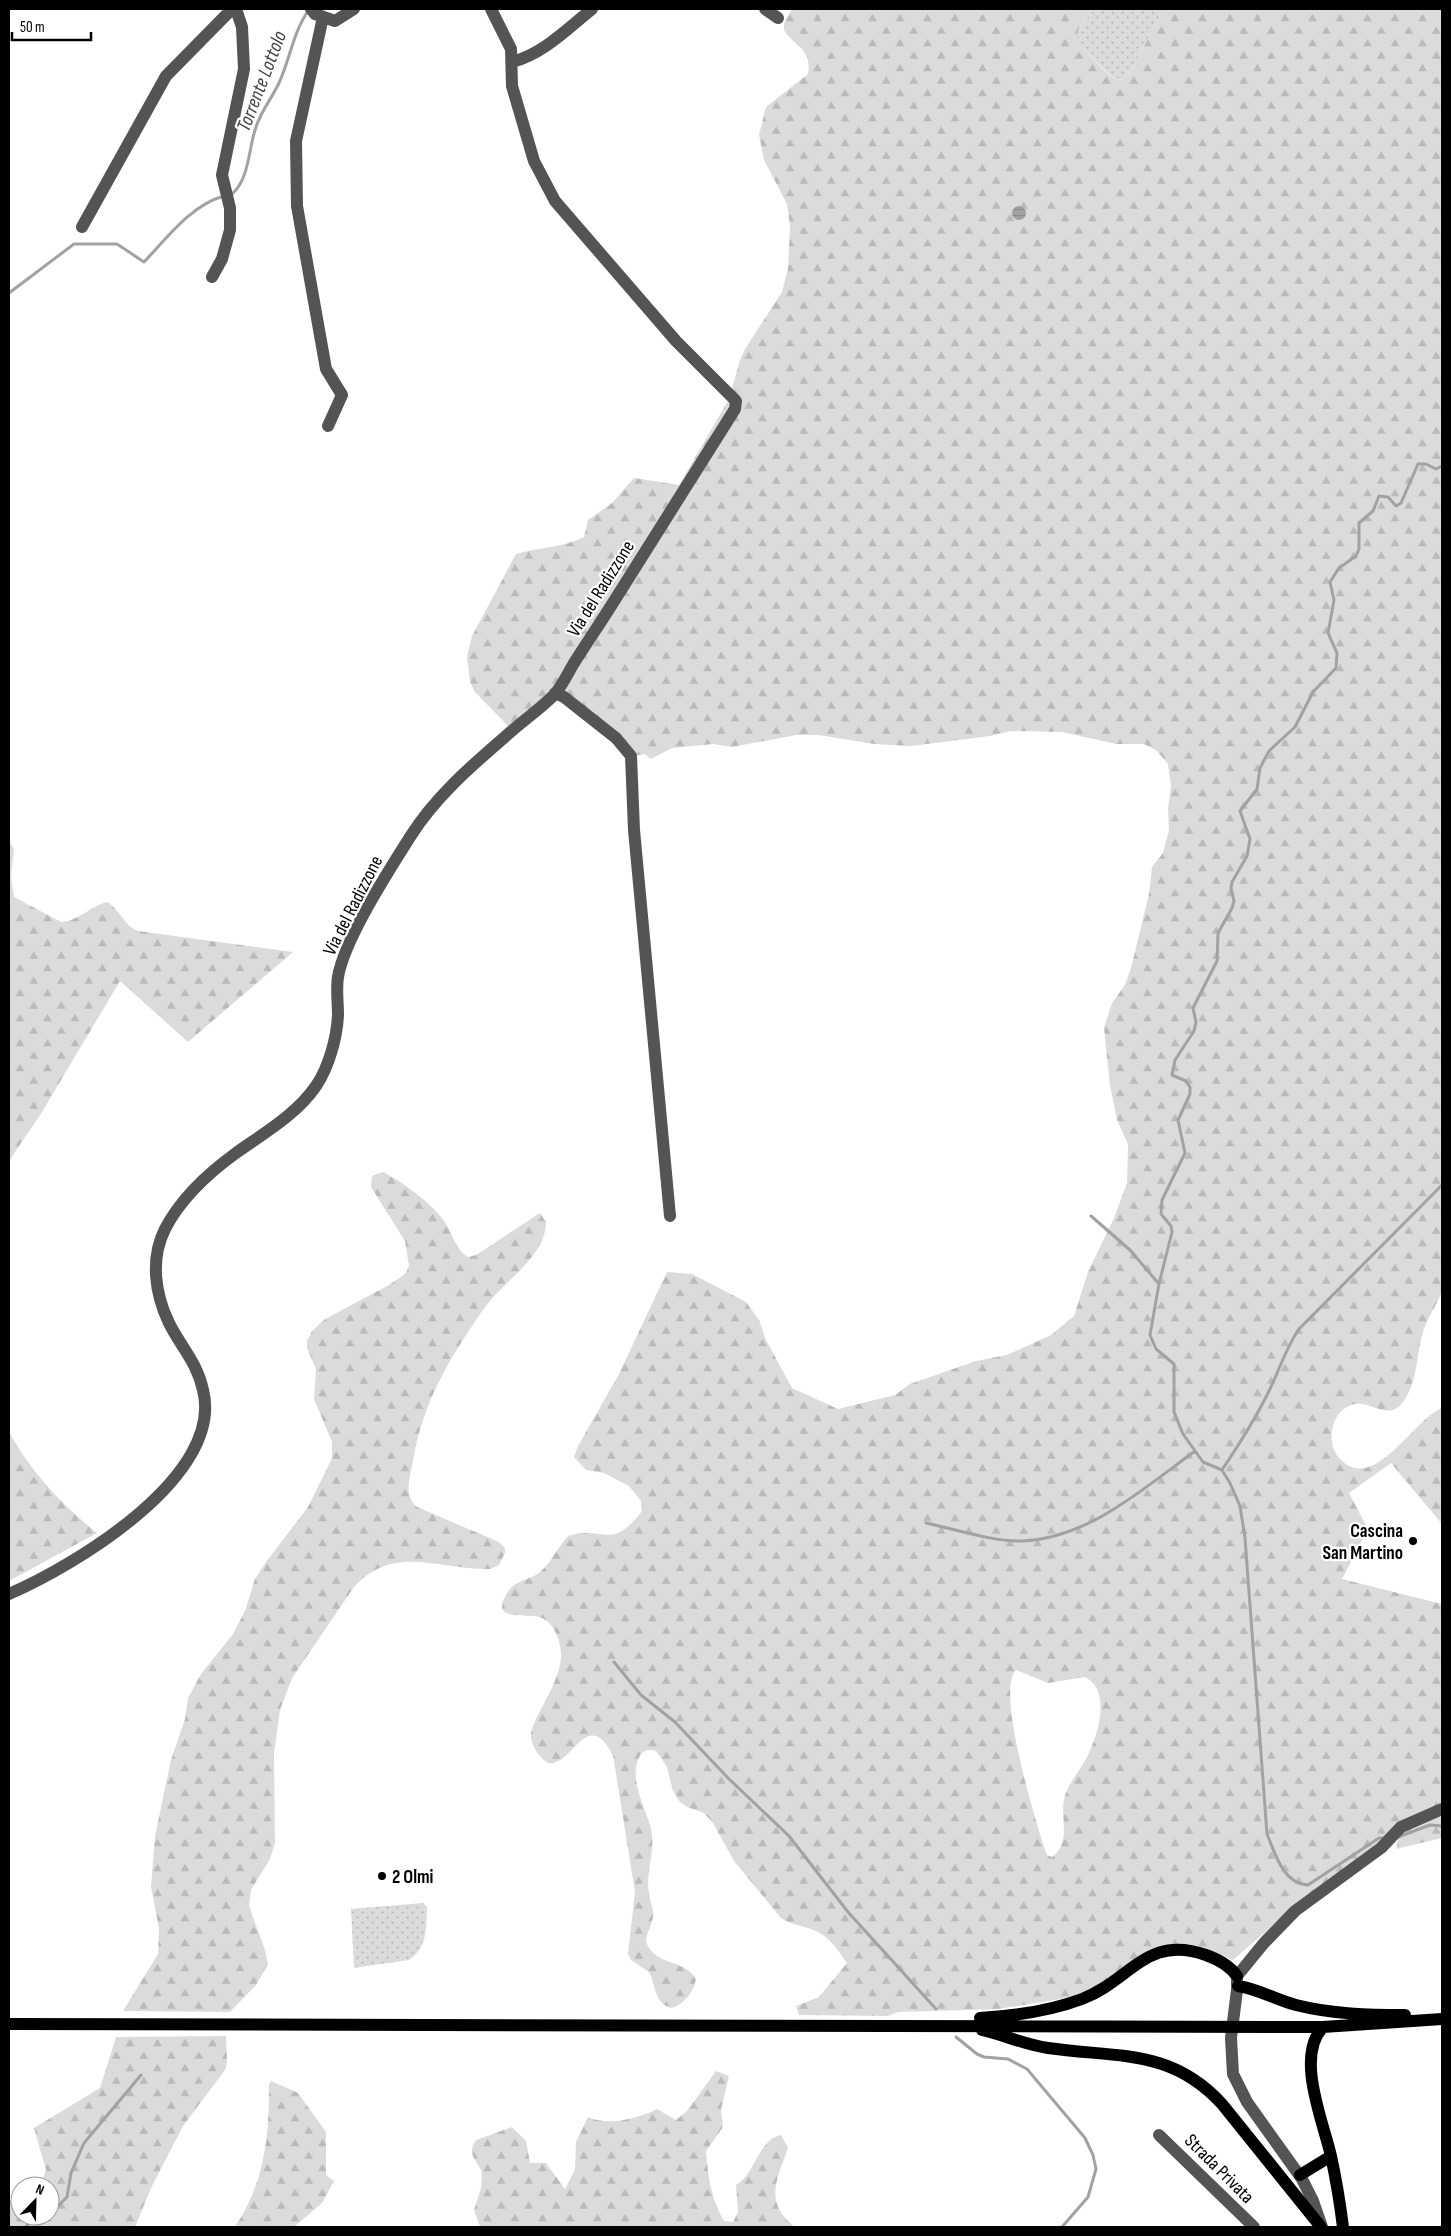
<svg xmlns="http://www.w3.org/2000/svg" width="1451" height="2236" font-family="'Sofia Sans Condensed',sans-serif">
  <defs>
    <pattern id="grass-dots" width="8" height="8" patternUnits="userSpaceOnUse" patternTransform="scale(1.25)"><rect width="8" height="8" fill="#dbdbdb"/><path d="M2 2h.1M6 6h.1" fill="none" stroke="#bababa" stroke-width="1.8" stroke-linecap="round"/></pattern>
    <pattern id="forest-firs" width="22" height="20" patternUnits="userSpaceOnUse" patternTransform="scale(1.25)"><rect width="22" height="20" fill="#dbdbdb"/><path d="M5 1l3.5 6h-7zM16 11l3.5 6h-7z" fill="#bababa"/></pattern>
    <pattern id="water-rules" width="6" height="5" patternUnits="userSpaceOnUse" patternTransform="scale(1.25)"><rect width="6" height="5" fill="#a2a2a2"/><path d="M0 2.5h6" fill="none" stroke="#8a8a8a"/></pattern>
  </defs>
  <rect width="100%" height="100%" fill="#fff"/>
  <path fill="url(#grass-dots)" d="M1094,9h70l-34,63 -8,8 -10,-3 -34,-33v-14z
    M423,1903l4,4c-1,19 1,41 -18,53l-55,8 -3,-59z"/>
  <path fill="url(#forest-firs)" fill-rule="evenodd" d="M792,9h302l-16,21v14l33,33 11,3 8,-8 34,-63h278v1282c-5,14 -15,27 -19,41 -7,23 -5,50 -20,70 -15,21 -33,-4 -52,3 -22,9 -25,39 -11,54 34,36 74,-41 102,-51v116l-51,-61 -42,30 19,36 -26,50 100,25v234l-46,11 5,-21 -128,97 -40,35 -28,-12 -18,-4 -25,1 -18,10 -38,29 -39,14 -69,11 -100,3 -10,4 -89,-1 -3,-9 23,-9 28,-34c-10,-14 -18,-28 -36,-34 -11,-4 -20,-4 -30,-11l-47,-57 -21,-38 -9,-10 -17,-6 -8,-6 -6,-10 -6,-24 -11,-16c-10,-3 -16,1 -19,12 -6,21 9,46 14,66 5,22 -6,44 -2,65 1,8 5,14 4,23 -1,9 -7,16 -7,25 10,25 38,16 50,37 -2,13 -12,25 -24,29 -18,-4 -16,-23 -23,-36l-18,-12 -3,-6 7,-62 -22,-137c-27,-50 -40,12 -65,8 -10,-7 -18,-18 -17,-31 8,-25 28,-48 30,-75 1,-13 -6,-33 -19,-39 -11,-6 -53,6 -36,-23 7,-15 23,-14 34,-23 11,-9 18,-25 28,-36 35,-11 43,16 74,-25l-1,-10 -12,-15 -25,-13 -18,-3 -12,-13 4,-11 41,-72 48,-102 25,2 54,28 13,18 7,20 26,48 46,21 57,-14 15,-11 66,-23 31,-6 44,-20 23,-19 14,-44 26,-54 13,-35 1,-39 -11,-24 -7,-35 -6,-57 8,-25 13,-18 6,-17 18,-74 3,-27 11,-14 6,-23 -1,-22 3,-22 -3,-22 -12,-14 -12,-6h-28l-54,-12 -51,-1 -21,5 -79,10 -37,-2 -55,-9h-23l-64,12 -19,-3 -41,4 -21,11 -6,-5 -12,2 -78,-69 -46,40 -35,-36 -4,-10 -3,-24 5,-21 44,-82c23,-7 47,-6 68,-17l4,-17 24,-17 22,-25 45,7 50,-86 11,-39 5,-11 37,-57 6,-23 2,-43 -3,-22 -23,-44 -5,-25 7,-28 42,-33c4,-27 -12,-25 -24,-44v-7zM1016,1670l32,13 37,-6c27,14 13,58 2,80 -6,12 -16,23 -21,36 -9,21 8,47 -14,64l-5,-2c-10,-28 -52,-165 -31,-185z
    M9,841l5,8 -3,27 3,21 47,25c17,-1 30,-16 46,-20 13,7 16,23 31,29l155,21 -105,90 -68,-61 -78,131 -33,49z
    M383,1172c21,11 44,28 59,46 10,13 12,30 26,39l8,-2 64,-42 6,9c0,32 -37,56 -56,79 -8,9 -15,21 -22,31 -27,41 -47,80 -55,129 -3,16 -10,34 4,46l82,35 6,6v5l-6,12 -9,4c-51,1 -96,-26 -136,18l-62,91 -12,32 -6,44 1,89 -5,16 -19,31 -2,16 16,44 3,14 -12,21 -26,27 -107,-1 35,-57 1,-26 -8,-41 4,-51 16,-76 14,-41 3,-21 13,-24 32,-40 12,-23 10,-32 11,-17 42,-55 24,-49v-16l-18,-43 2,-30 -9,-21v-7l5,-10 13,-12 64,-34 16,-11 4,-8 -4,-25 -34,-54 1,-11z
    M9,1432c22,40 53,73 88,101l-88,48z
    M226,2036l1,26 -2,8 -42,56 -32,62 -16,39h-126v-26l11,-6v21h30v-30h-15l9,-10 2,-6 -12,-42 66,-40 16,-51z
    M716,2071l13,5 -8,34 2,17 -17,24c2,25 5,48 18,70l9,1 5,-10 -2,-27c20,-11 22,-46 45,-50l7,13c-11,32 -25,54 7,79h-315l-6,-17 7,-22 1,-15c-5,-14 -16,-18 -6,-33l36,-13 14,14 4,22h16l19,26 10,-19 1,-28 12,-25c21,9 49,2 69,-8l19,11 11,-9z
    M271,2081l27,12 28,39v43l8,6 -12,22 -28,24h-59c30,-45 34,-90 34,-142z"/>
  <path fill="url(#water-rules)" d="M1012 213a7 7 0 1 1 14 0a7 7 0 1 1-14 0Z"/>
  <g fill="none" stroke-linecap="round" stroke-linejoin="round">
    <path stroke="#a2a2a2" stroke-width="3" d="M231,195c19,-16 17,-46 25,-68 5,-16 16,-29 23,-44 11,-24 14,-50 29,-72
      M9,293l65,-49h43l27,18c23,-24 47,-57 80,-66
      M1091,1216l39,34 29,34 13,-52 -1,-6 -10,-12 1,-14 23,-47 -7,-33 12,-26v-7l-4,-6 -14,-6 3,-15 19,-29 2,-9 -3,-14 24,-47 1,-28 14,-25 2,-7 -3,-13 1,-6 15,-26 3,-17 -10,-28 17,-22 3,-21 9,-17 26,-24 18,-35 23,-24 1,-15 -9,-20 6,-33 -4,-18 9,-14 17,-12 3,-7v-26l14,-12 6,-15 9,1 8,9 5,-3 17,-39h8l10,5 6,-3
      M1159,1284l-9,51 6,14 18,15v48l9,22 20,28 19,8 8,13 10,23 5,32 22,296c8,19 16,50 41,51l71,-47h5
      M1222,1470c16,-24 32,-49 45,-75 12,-23 17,-44 32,-66l143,-144
      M926,1523c29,6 67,19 97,18 66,-3 121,-53 172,-90
      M614,1662l27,33 34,27 54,57 60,57 59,76 88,97
      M1398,1837l32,-12 12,1
      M956,2037l21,17 7,3 24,2 19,10 58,69 8,17 3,14 -8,28 -26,30
      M50,2214l17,-17 4,-24 13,-30 57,-68
      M26,2227l3,-5 12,-6"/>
    <path stroke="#545454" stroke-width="12" d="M311,9l4,5 20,7 19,-12
      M765,9l13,9
      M323,17l-27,124 1,65 29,163 16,26 -14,31
      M512,62c31,-8 55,-33 80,-53
      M82,227l84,-151 66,-67
      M212,277l10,-18 8,-29v-22l-8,-33 22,-106 -2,-42 -6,-18
      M555,693l9,4 52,41 15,18 3,74 36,386
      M9,1594c65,-28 216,-118 194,-204 -6,-28 -22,-43 -34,-67 -14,-29 -19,-64 -4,-94 16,-31 42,-55 71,-76 28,-20 60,-38 80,-67 13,-19 21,-49 22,-71 0,-13 -2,-26 0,-38 6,-37 51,-107 72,-140 26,-42 67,-76 104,-108 13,-11 28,-22 40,-34 8,-9 14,-22 20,-32 12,-19 25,-38 37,-57 41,-66 83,-131 124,-197l1,-8 -60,-60 -121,-140 -21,-40 -22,-75 -1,-37 -20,-40
      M1159,2135l95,92
      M1322,2227l-9,-26 -11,-22 -55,-77 -14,-28 -2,-36 6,-48v-14l27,-33 31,-32 86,-63 20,-21 41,-18"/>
    <path stroke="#000" stroke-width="12" d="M1238,1986c21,3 38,14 58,19 35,9 74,10 109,10
      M980,2018c34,-2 70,-7 102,-19 49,-19 65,-65 124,-44 11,4 24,11 31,21
      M9,2024l1314,3 119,-8
      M1323,2027c-28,29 0,94 8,129 5,23 9,47 12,71
      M982,2030c22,5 44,15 66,18 69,10 123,0 174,56l99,123
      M1300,2175l31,-19"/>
  </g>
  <g fill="#000" stroke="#fff" stroke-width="2">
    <circle cx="1413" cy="1541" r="5"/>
    <circle cx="382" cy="1876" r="5"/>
  </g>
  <g text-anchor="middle" stroke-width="4.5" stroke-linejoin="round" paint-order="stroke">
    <g font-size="19" fill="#000" stroke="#fff">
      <text transform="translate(600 588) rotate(-58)" y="7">Via del Radizzone</text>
      <text transform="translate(352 905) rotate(-63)" y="7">Via del Radizzone</text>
      <text transform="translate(1220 2168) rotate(45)" y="7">Strada Privata</text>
    </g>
    <g font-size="19" font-weight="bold" fill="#000" stroke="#fff" text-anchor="end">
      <text x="1403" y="1537">Cascina<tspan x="1403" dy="22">San Martino</tspan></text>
      <text x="392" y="1883" text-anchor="start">2 Olmi</text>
    </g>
    <g font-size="20" font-style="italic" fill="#434343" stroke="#fff">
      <text transform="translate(261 81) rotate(-69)" y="7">Torrente Lottolo</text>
    </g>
  </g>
  <rect width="1451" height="2236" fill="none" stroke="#000000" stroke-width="20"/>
  <g transform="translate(35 2201) rotate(23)"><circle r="24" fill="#ffffff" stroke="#999999"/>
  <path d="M0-4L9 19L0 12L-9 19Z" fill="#000000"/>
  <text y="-8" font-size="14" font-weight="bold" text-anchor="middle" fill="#000000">N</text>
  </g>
  <path d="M12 32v8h79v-8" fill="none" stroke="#000000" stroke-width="2.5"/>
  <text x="20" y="32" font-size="15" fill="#000000" stroke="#ffffff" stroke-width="4" paint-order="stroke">50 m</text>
</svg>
